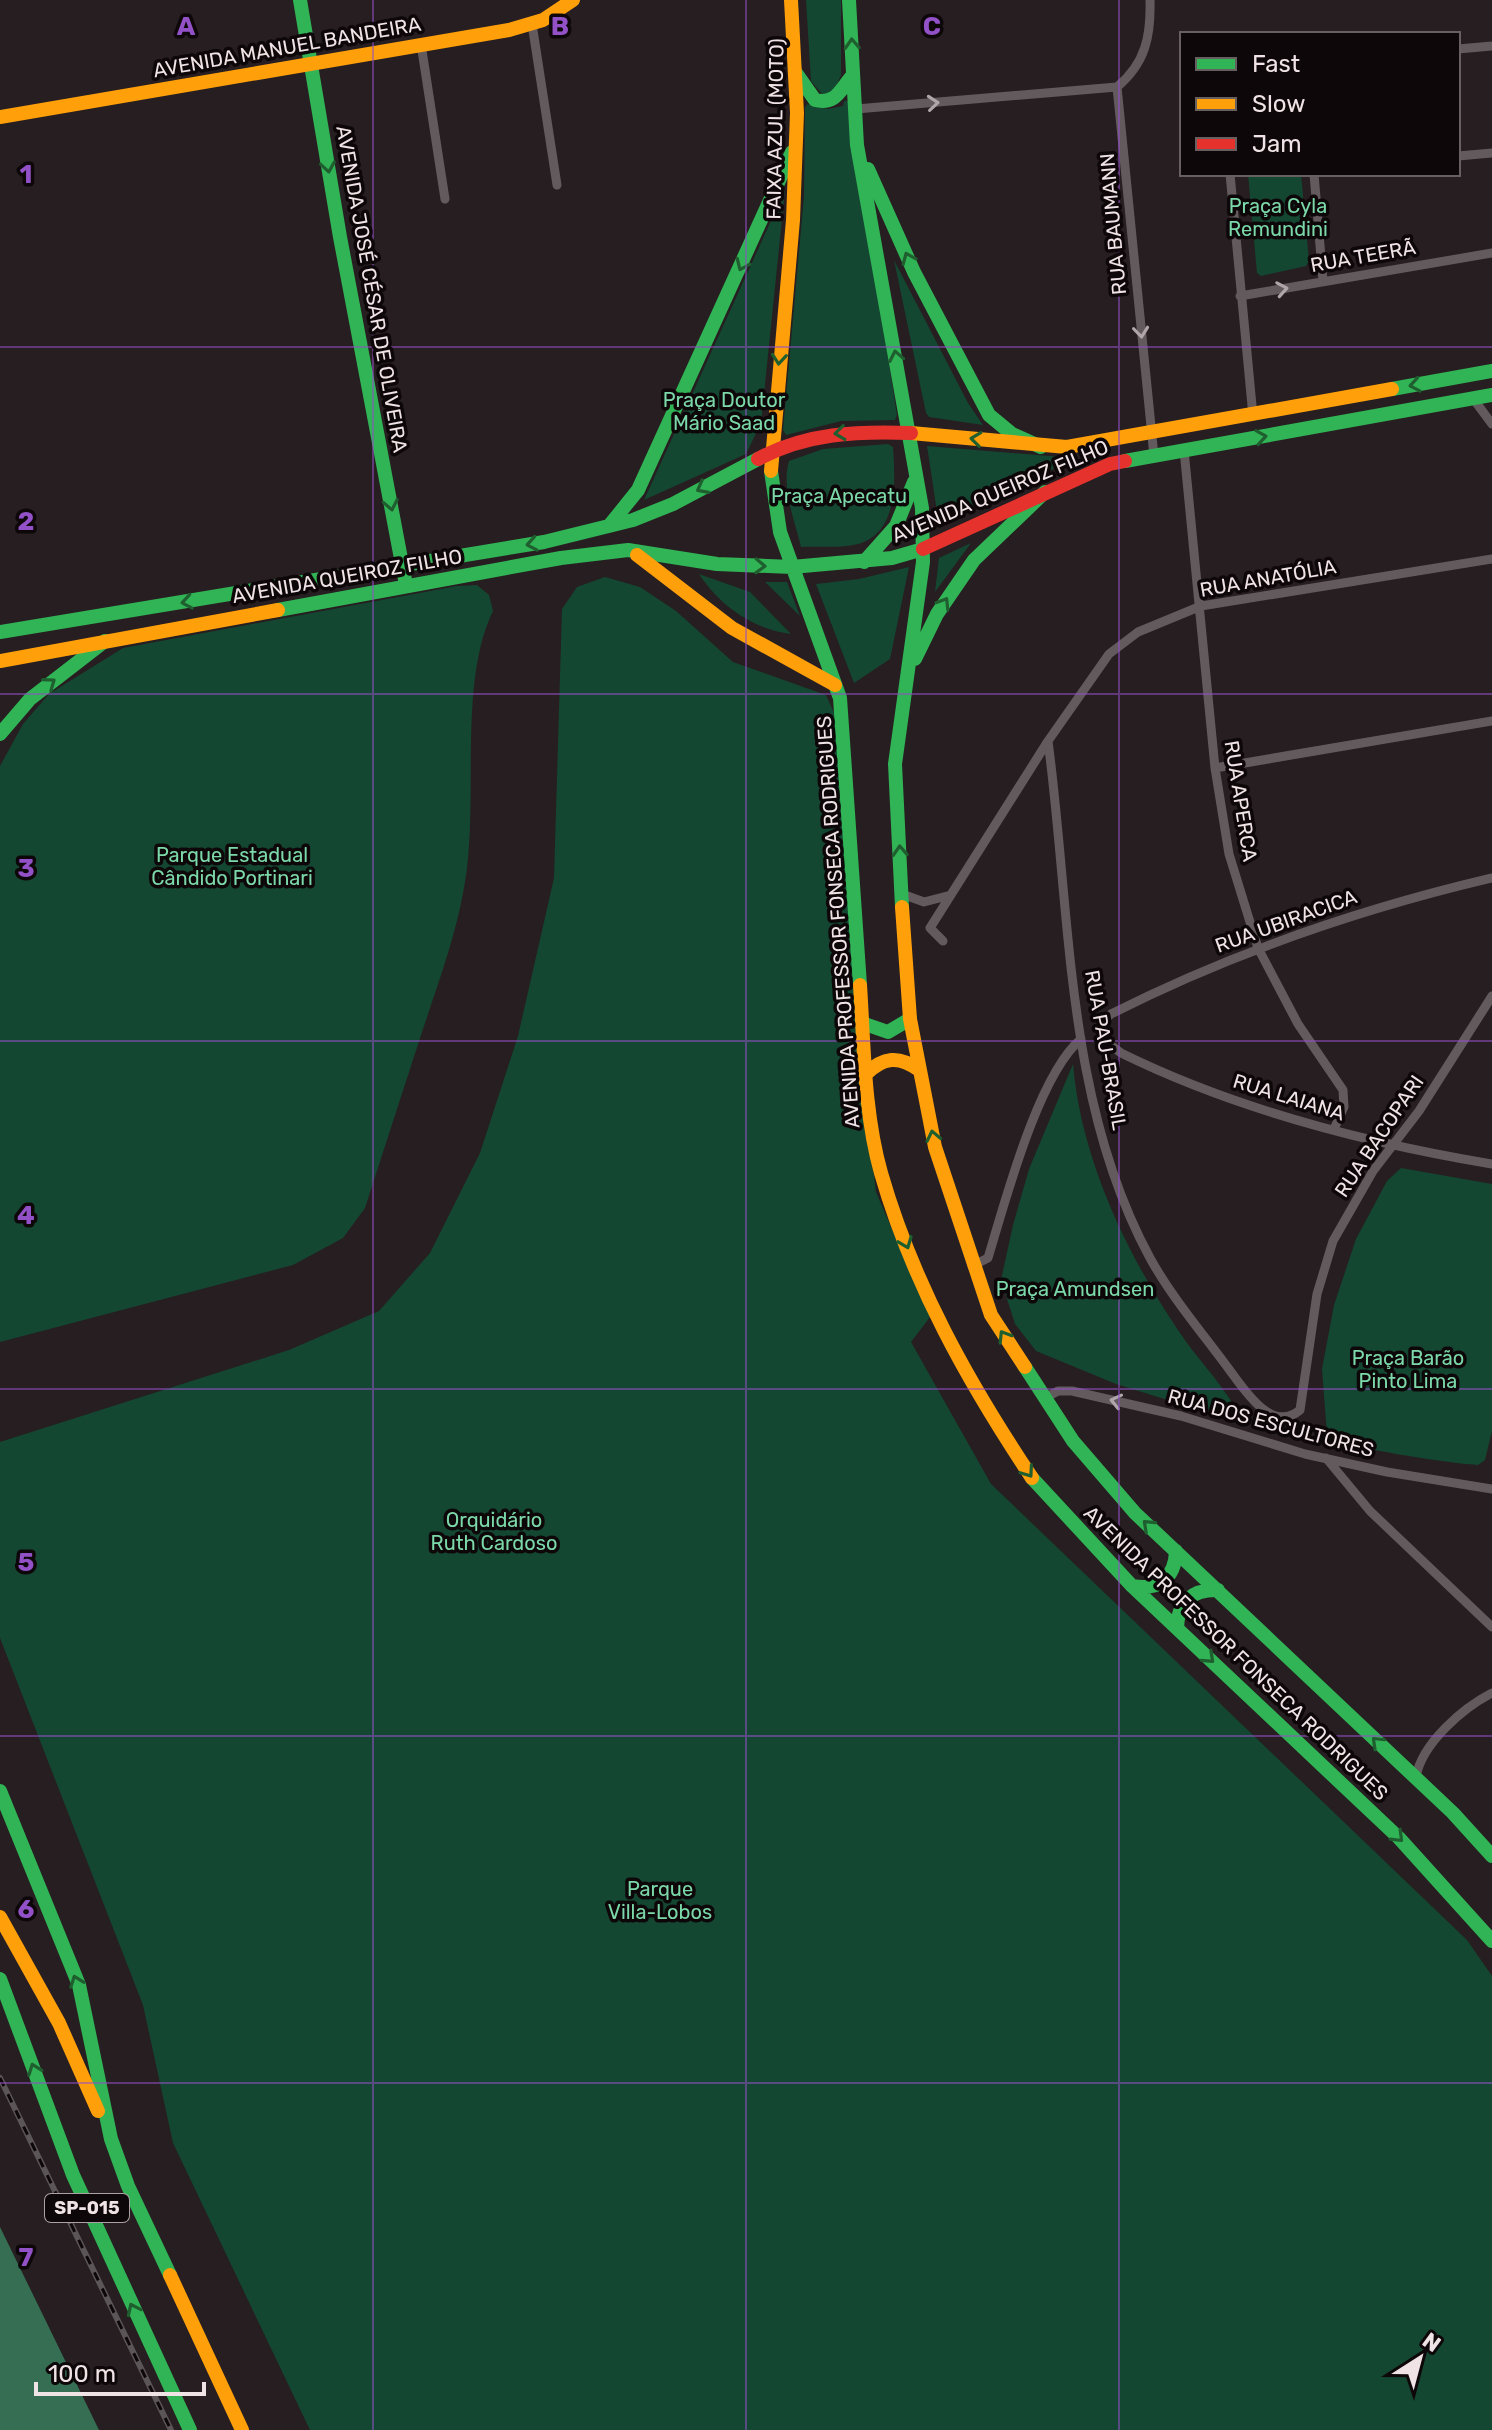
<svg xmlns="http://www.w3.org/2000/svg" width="1492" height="2430" font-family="Rubik,sans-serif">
  <rect width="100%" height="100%" fill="#261e20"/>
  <path fill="#144731" d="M806,0h35v75l-7,17 -12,2 -11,-13z
    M844,101h4l49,314 -2,5 -54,1 -55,14 -3,-5 21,-234 1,-88 2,-4 21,5 15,-3z
    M1248,174h53l8,87 -3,5 -45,10 -4,-3z
    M785,190l-24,233 -15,31 -102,46z
    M894,260l74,143 15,22 -54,-8 -3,-4z
    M888,444l5,3c2,30 6,80 -29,95 -17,7 -45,4 -63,5 -6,-26 -20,-59 -12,-86l34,-12z
    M927,446l148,12 -136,67z
    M971,543l-36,49 4,-34z
    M909,567l-19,92 -36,24 -38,-99 43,-5z
    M699,574l51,18 41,42c-38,-5 -71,-28 -92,-60z
    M605,577l35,10 36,24 57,51 93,33 11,24 22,340 17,133 54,125 -19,25 80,142 476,456 25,36v454h-1182l-137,-287 -30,-138 -143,-367v-196l289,-92 90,-39 51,-58 50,-100 25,-77 13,-40 36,-158 8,-269 15,-22z
    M765,582h22l13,34z
    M477,585l12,10 4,16c-36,74 -13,193 -29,277 -8,46 -24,90 -39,135 -20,61 -40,123 -60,185l-22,30 -50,27 -293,77v-576l23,-42 26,-30 74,-46 334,-62z
    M1073,1064c8,94 53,189 105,266 17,26 39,48 55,74l-5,11 -5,2 -107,-33 -80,-33 -21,-27 -14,-44 12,-55 16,-56z
    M1401,1168l91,16v247l-7,29 -7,5c-22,-1 -142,-18 -151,-30l-5,-66 12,-64 22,-66 31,-58z"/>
  <path fill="#356e53" d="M0,2227l99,203h-99z"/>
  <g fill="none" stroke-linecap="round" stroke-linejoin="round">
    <path stroke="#635a5d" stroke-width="9" d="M532,24l25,161
      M421,44l24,155
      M1458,49l34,-3
      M1117,87l37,369
      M1117,87c29,-24 34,-52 33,-87
      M856,109l261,-22
      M1458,156l34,-3
      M1230,174l23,242
      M1314,174l9,107
      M1240,296l252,-43
      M1472,397l20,27
      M1184,450l31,318 14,86 29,94 40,76 45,66 1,17 -10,22
      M1048,741c23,172 17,361 102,517 22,40 54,77 81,114 16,22 42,61 69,38l17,-116 16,-53 40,-70 46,-60 73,-115
      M1215,768l277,-47
      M1492,878c-132,31 -260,75 -381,136l-9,8c-2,16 7,22 19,31 116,57 245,90 371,111
      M902,894l22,8 27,-7
      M943,941l-13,-13 118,-187 61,-87 29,-22 63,-26 291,-47
      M972,1266l16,-8c17,-56 50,-183 93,-219
      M1045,1398l13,-7h14l109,25 124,38 82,18 105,17
      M1326,1458l44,53 122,116
      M1416,1777c6,-34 47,-69 76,-84"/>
    <path stroke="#30b455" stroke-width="14" d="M300,0l40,237 66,348
      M849,0l8,145 65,363 1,54 -28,202 7,143
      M796,73l19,27c22,5 25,-11 38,-25
      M868,169l46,103 75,143 23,19 29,13
      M1392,389l100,-18
      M1125,461l367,-66
      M771,471l9,61 60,166 20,287
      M609,526l29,-36 154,-338
      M864,562l32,-36 18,-44
      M278,610l283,-52 67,-8 89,14 75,3 100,-9 31,-9
      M0,632l544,-90 89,-22 40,-16 85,-45
      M915,659l22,-45 37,-54 71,-68
      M0,734l30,-35 75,-58
      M862,1023l26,9 22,-13
      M1025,1367l48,74 62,72 318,300 39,43
      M1032,1478l100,108 267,252 93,103
      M1132,1586c27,5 43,-8 44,-35
      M1177,1628c1,-26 15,-39 41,-38
      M0,1791l79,194 32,154 17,47 42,89
      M0,1979l73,196 117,255"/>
    <path stroke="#ff9f0a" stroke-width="14" d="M0,117l509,-87 34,-10 30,-20
      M911,433l156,14 325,-58
      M771,471l22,-251 4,-107 -6,-113
      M637,555l95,73 103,57
      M0,661l278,-51
      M902,907l8,112 25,128 56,168 34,52
      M860,985c4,61 4,128 21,188 32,111 87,209 151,305
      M866,1074c17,-17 33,-19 53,-4
      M0,1917l59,106 39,88
      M170,2275l72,155"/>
    <path stroke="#e5322d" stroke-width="14" d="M758,459c48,-26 99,-28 153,-26
      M923,549l187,-85 15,-3"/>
    <g stroke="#5c5557" stroke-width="6">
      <path id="rail" d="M0,2078l171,352"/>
    </g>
    <use href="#rail" stroke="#0e0709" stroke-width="3" stroke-dasharray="9" stroke-linecap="butt"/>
  </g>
  <defs><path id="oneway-chevron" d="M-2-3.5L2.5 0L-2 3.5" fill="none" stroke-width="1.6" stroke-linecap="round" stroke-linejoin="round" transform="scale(2)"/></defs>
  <g stroke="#1f5e2f">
    <use href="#oneway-chevron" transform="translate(852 44) rotate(-93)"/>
    <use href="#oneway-chevron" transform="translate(328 167) rotate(81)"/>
    <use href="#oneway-chevron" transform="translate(908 258) rotate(-113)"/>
    <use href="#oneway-chevron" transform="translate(742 265) rotate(114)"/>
    <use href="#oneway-chevron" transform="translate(896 356) rotate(-101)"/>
    <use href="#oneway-chevron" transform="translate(779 359) rotate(95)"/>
    <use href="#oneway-chevron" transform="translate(1415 385) rotate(170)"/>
    <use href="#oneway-chevron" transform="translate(840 433) rotate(173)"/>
    <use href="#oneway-chevron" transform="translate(1261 437) rotate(-9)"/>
    <use href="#oneway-chevron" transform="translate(976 439) rotate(-173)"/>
    <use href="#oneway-chevron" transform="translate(702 488) rotate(152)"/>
    <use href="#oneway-chevron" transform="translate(391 505) rotate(79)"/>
    <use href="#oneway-chevron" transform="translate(532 544) rotate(170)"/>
    <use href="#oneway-chevron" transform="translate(760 566) rotate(2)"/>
    <use href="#oneway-chevron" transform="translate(187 602) rotate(170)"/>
    <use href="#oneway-chevron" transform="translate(944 603) rotate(-58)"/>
    <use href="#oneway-chevron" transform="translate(50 683) rotate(-36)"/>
    <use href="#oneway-chevron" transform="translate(900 851) rotate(-93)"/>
    <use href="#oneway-chevron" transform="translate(933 1136) rotate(-102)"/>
    <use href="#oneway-chevron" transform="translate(906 1243) rotate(69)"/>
    <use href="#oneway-chevron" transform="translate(1004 1336) rotate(-122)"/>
    <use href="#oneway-chevron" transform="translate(1028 1472) rotate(55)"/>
    <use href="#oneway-chevron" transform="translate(1148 1525) rotate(-137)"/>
    <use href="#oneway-chevron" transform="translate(1209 1658) rotate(43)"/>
    <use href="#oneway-chevron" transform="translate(1377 1742) rotate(-136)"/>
    <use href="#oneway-chevron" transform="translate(1398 1837) rotate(45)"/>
    <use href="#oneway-chevron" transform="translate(76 1981) rotate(-110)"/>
    <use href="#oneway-chevron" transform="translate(34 2069) rotate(-110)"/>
    <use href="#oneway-chevron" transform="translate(133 2309) rotate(-115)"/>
  </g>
  <g stroke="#b0a5a8">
    <use href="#oneway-chevron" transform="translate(933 103) rotate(-5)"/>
    <use href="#oneway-chevron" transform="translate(1282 289) rotate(-10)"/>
    <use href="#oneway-chevron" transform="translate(1141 332) rotate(84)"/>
    <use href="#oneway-chevron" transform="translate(1116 1401) rotate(-167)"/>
  </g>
  <path fill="none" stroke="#9251c7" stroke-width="2" stroke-opacity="0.55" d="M373,0v2430M746,0v2430M1119,0v2430M0,347h1492M0,694h1492M0,1041h1492M0,1389h1492M0,1736h1492M0,2083h1492"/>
  <g text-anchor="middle" stroke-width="7" stroke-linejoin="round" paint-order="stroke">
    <rect fill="#0e0709" stroke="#aca1a4" stroke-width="2" x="45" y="2194" width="84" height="28" rx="6"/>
    <g font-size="18" font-weight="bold" fill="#efe3e6">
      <text x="87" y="2214">SP-015</text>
    </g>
    <g font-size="20" fill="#efe3e6" stroke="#0e0709">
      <text transform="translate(287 47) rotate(-10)" y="7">AVENIDA MANUEL BANDEIRA</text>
      <text transform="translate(775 129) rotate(-89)" y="7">FAIXA AZUL (MOTO)</text>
      <text transform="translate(1113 224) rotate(-95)" y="7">RUA BAUMANN</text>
      <text transform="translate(1363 256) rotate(-10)" y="7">RUA TEERÃ</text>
      <text transform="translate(372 289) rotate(80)" y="7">AVENIDA JOSÉ CÉSAR DE OLIVEIRA</text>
      <text transform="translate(1000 491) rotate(-23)" y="7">AVENIDA QUEIROZ FILHO</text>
      <text transform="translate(347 576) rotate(-10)" y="7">AVENIDA QUEIROZ FILHO</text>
      <text transform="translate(1268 578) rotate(-10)" y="7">RUA ANATÓLIA</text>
      <text transform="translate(1241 801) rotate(81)" y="7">RUA APERCA</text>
      <text transform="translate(1286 921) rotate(-20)" y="7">RUA UBIRACICA</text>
      <text transform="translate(838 922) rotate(-94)" y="7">AVENIDA PROFESSOR FONSECA RODRIGUES</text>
      <text transform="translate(1106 1050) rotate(80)" y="7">RUA PAU-BRASIL</text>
      <text transform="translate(1289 1097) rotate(17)" y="7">RUA LAIANA</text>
      <text transform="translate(1379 1136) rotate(-56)" y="7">RUA BACOPARI</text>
      <text transform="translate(1271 1423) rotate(15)" y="7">RUA DOS ESCULTORES</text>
      <text transform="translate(1236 1653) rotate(44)" y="7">AVENIDA PROFESSOR FONSECA RODRIGUES</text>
    </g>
    <g font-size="20" fill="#7bd8a9" stroke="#0e0709">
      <text x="1278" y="213">Praça Cyla<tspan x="1278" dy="23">Remundini</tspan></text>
      <text x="724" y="407">Praça Doutor<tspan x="724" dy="23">Mário Saad</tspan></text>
      <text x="839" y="503">Praça Apecatu</text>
      <text x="232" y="862">Parque Estadual<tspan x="232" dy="23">Cândido Portinari</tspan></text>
      <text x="1075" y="1296">Praça Amundsen</text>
      <text x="1408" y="1365">Praça Barão<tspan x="1408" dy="23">Pinto Lima</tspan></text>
      <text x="494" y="1527">Orquidário<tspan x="494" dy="23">Ruth Cardoso</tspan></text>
      <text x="660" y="1896">Parque<tspan x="660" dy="23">Villa-Lobos</tspan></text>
    </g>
  </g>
  <g font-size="26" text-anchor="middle" font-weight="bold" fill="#9251c7" stroke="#0e0709" stroke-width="7" stroke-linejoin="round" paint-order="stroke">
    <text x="186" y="35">A</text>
    <text x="560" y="35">B</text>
    <text x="932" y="35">C</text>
    <text x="26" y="183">1</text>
    <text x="26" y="530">2</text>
    <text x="26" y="877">3</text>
    <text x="26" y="1224">4</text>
    <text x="26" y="1571">5</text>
    <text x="26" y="1918">6</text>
    <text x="26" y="2266">7</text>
  </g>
  <rect x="1180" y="32" width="280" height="144" fill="#0e0709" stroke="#685f61" stroke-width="2"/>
  <rect x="1196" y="58" width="40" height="12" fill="#30b455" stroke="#685f61" stroke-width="2"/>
  <text x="1252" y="72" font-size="24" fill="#efe3e6">Fast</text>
  <rect x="1196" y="98" width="40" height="12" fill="#ff9f0a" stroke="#685f61" stroke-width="2"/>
  <text x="1252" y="112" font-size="24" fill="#efe3e6">Slow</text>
  <rect x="1196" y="138" width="40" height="12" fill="#e5322d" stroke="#685f61" stroke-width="2"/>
  <text x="1252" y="152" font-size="24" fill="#efe3e6">Jam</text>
  <g transform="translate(1420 2358) rotate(36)" stroke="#0e0709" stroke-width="6" paint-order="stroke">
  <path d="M0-6L14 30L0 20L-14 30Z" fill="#efe3e6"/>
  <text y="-12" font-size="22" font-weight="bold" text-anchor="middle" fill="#efe3e6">N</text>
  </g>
  <path d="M36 2382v12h168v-12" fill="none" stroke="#efe3e6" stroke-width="4"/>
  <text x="48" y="2382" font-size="24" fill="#efe3e6" stroke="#0e0709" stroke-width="6" paint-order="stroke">100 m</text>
</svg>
